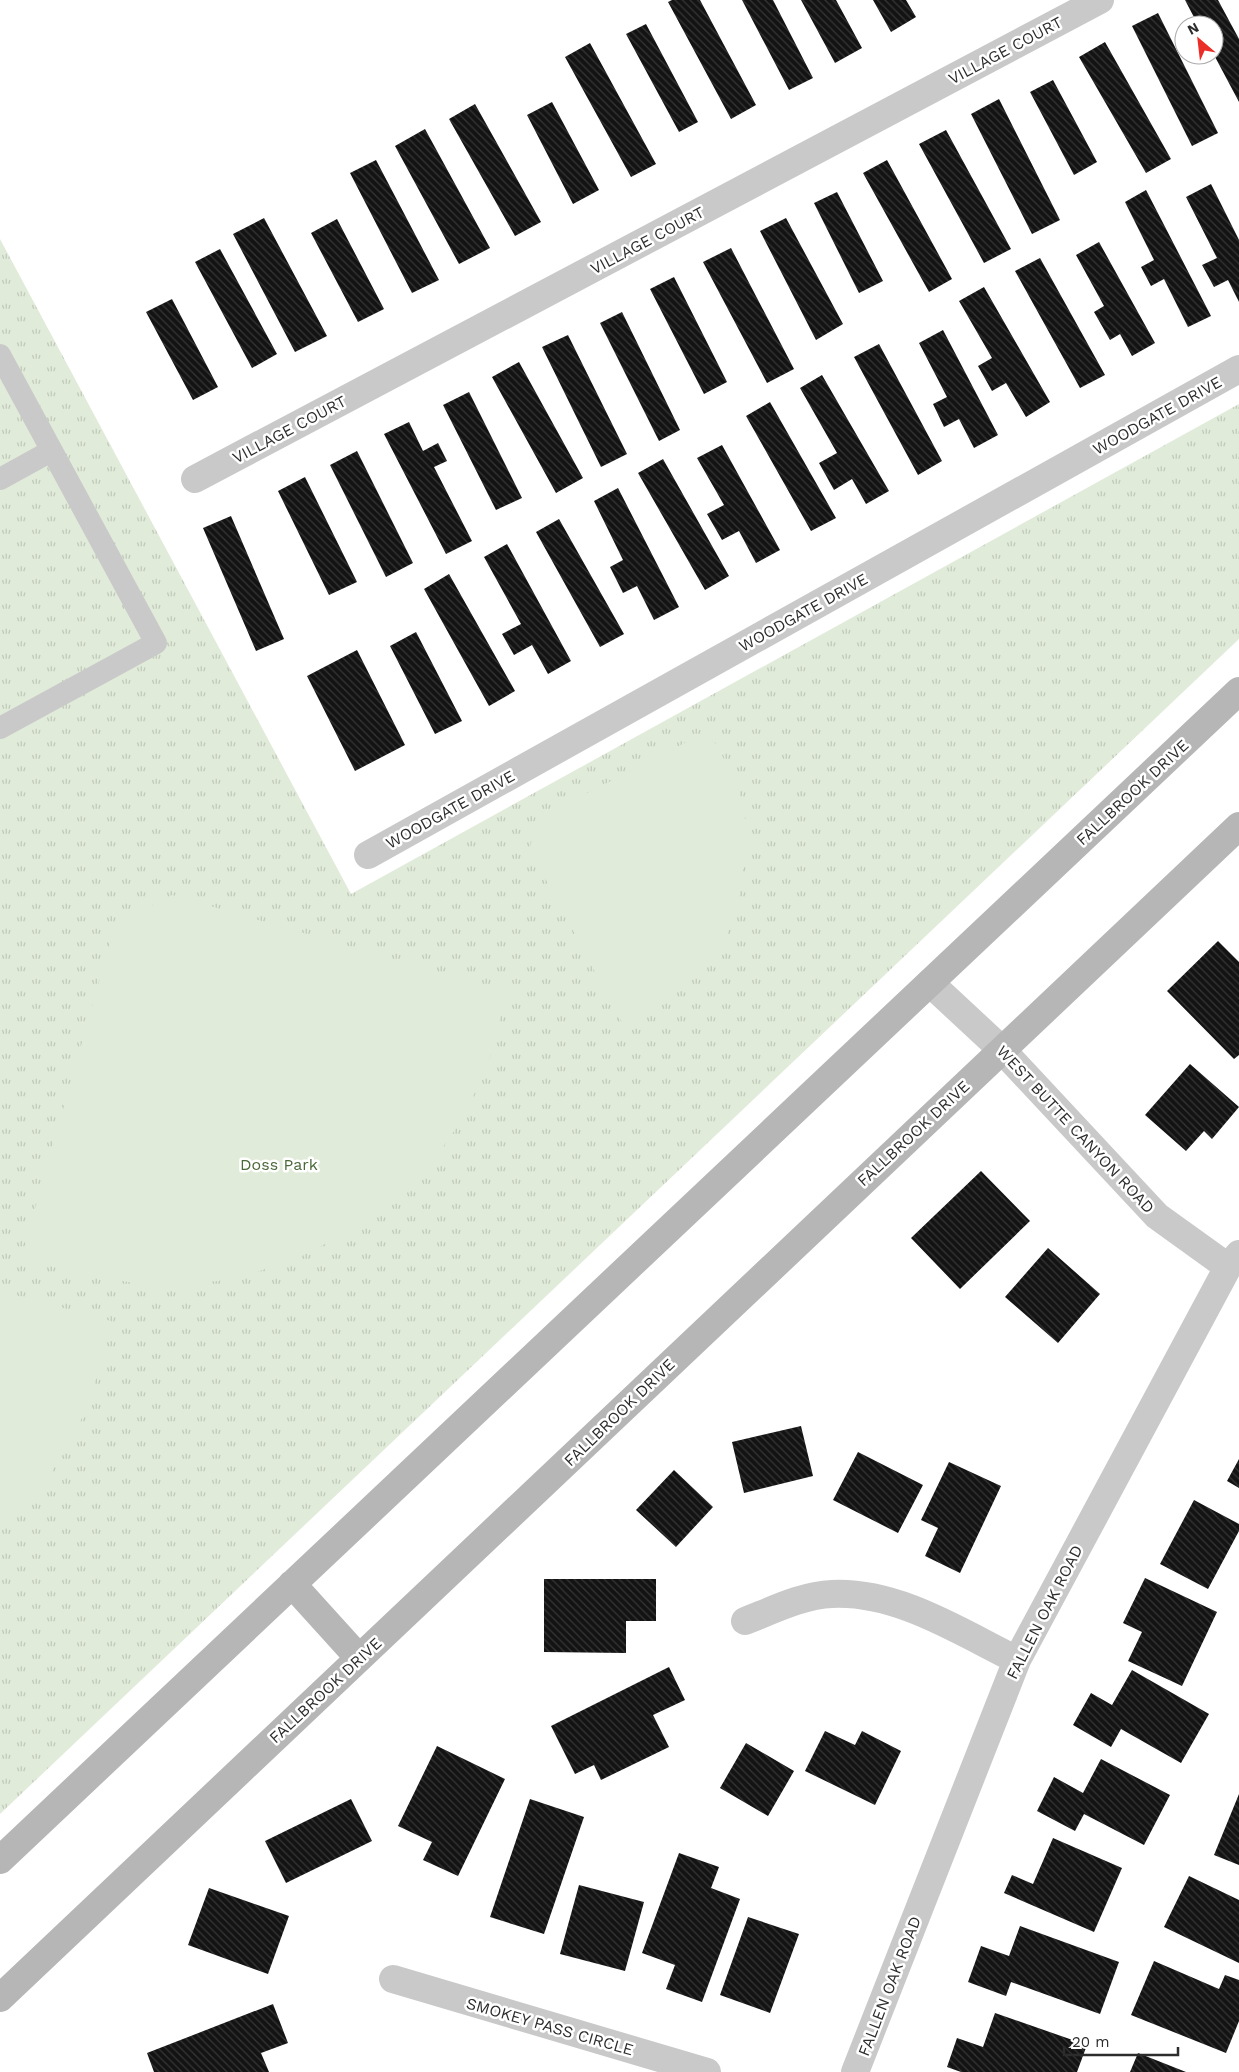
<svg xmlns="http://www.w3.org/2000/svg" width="1239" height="2072" font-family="'Work Sans',sans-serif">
  <defs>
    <pattern id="grass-tufts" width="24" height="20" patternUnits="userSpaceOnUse" patternTransform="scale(1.25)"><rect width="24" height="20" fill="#e1ebd9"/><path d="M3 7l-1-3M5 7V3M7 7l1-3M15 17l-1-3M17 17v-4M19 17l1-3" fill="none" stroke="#c1caba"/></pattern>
    <pattern id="building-back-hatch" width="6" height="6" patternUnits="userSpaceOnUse" patternTransform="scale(1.25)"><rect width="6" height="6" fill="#131313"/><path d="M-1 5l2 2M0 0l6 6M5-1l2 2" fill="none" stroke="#363636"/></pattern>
  </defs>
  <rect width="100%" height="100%" fill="#fff"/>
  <path fill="url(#grass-tufts)" d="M0,239l351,655 888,-490v235l-1239,1175z"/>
  <path fill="#e1ebd9" d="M708,731l24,42 11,30 4,33 -9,68 -12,33 -27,29 -37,32 -38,28 -94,-176 5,-30z
    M172,895l335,97 -20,77 -28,55 -32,46 -52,48 -75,39 -64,22 -77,8 -73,-12 -65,-16 94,-334z
    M0,1291l111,30c-16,69 -30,118 -77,173 -11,13 -21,25 -34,36z"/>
  <path fill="url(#building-back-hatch)" d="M672,0h28l56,105 -25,14 -63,-117z
    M742,0h31l40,78 -24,12z
    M801,0h35l26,48 -27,15z
    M873,0h33l10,17 -25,15z
    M1185,0h33l21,39v63l-25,-47v-30h-16z
    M1158,13l60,120 -26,13 -60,-120z
    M646,24l52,98 -19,10 -53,-98z
    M1105,42l66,117 -25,14 -67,-116z
    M590,43l66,121 -25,13 -66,-120z
    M1053,80l44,82 -23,13 -44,-83z
    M999,99l61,121 -28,14 -61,-120z
    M552,102l47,88 -26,14 -46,-89z
    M475,104l66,118 -26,14 -66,-117z
    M425,129l65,119 -31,16 -64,-118z
    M946,130l65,119 -27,14 -65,-119z
    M376,160l63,120 -27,13 -62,-120z
    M887,160l65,119 -23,13 -66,-119z
    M1211,184l28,56v62l-11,-22 -14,7 -12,-22 15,-7 -31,-61z
    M1146,190l65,126 -23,11 -24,-48 -13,7 -10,-19 13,-7 -29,-58z
    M837,192l46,89 -24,12 -45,-90z
    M264,218l63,118 -32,16 -62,-118z
    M786,218l57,106 -27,16 -56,-109z
    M337,219l47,90 -26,13 -47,-89z
    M1099,242l56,101 -23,13 -12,-22 -10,6 -16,-28 10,-6 -28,-51z
    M731,248l63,121 -27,14 -64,-121z
    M220,249l57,105 -25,14 -57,-106z
    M1040,258l65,117 -25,13 -65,-117z
    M674,277l53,105 -23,12 -54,-105z
    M984,287l66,115 -24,15 -20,-34 -14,8 -14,-25 14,-8 -33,-57z
    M172,299l46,88 -25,13 -47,-88z
    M622,312l58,118 -21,11 -59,-118z
    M943,330l55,105 -24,13 -15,-29 -15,8 -11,-23 14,-7 -28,-54z
    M568,335l59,119 -26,13 -59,-120z
    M879,344l63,117 -24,14 -64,-118z
    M519,362l64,116 -27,15 -64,-116z
    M822,375l67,116 -23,13 -14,-25 -18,11 -15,-27 18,-10 -37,-65z
    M469,392l53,106 -26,12 -53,-105z
    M770,402l66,116 -25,13 -65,-115z
    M409,422l14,29 15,-8 9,18 -13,6 38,74 -26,13 -62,-120z
    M722,445l58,105 -24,13 -17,-32 -17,9 -15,-26 17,-9 -27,-47z
    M357,451l56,112 -27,14 -56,-112z
    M663,459l66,117 -24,14 -67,-117z
    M305,477l52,105 -28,13 -51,-104z
    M618,488l61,119 -25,13 -17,-34 -14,7 -13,-26 13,-7 -29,-59z
    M231,516l53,123 -28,12 -53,-123z
    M559,519l65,115 -24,13 -64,-115z
    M507,544l64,117 -23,13 -16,-29 -18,10 -12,-21 19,-10 -37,-67z
    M449,574l66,117 -26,15 -65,-117z
    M416,632l46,89 -27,13 -45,-88z
    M357,650l48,95 -50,26 -48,-95z
    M1218,941l21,21v93l-5,4 -67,-68z
    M1190,1064l49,43 -27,32 -8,-8 -18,20 -41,-36z
    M981,1171l49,50 -70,68 -49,-51z
    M1048,1248l52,46 -42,49 -53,-46z
    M801,1426l12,50 -69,17 -12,-51z
    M858,1452l65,33 -25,48 -65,-33z
    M1239,1459v29l-12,-7z
    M949,1462l52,24 -41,87 -35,-17 13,-28 -17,-8z
    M674,1470l39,37 -37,40 -40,-37z
    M1194,1500l45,24v7l-31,58 -48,-25z
    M1145,1578l72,34 -35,74 -54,-25 14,-29 -19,-9z
    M544,1579h112v42h-30v32l-82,-1z
    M669,1667l16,33 -32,15 16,32 -68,33 -7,-15 -19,9 -24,-48z
    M1132,1670l77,44 -28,49 -60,-34 -10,18 -38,-22 18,-32 21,12z
    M825,1731l30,14 7,-14 39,20 -26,54 -70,-34z
    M746,1743l48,28 -26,45 -48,-28z
    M437,1746l68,33 -47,97 -35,-16 9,-18 -34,-16z
    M1101,1759l69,36 -26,50 -60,-31 -9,17 -38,-20 17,-34 29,16z
    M1239,1794v71l-25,-10z
    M351,1799l21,42 -86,42 -21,-42z
    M530,1799l54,18 -40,117 -54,-17z
    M1053,1838l69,30 -28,64 -90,-39 8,-18 21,9z
    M679,1853l40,14 -8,21 29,11 -38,103 -36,-13 9,-24 -33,-12z
    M1189,1876l50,24v63l-75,-36z
    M579,1885l65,17 -19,69 -65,-17z
    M209,1888l80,28 -21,58 -80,-29z
    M748,1917l51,17 -29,79 -50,-18z
    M1020,1926l99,36 -19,52 -89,-32 -5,14 -38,-14 13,-36 28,10z
    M1154,1961l65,28 6,-14 14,5v41l-13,32 -95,-38z
    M273,2004l15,39 -27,10 8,19h-115l-7,-19z
    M995,2013l92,32 -10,27h-116l-14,-5 10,-29 26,9z
    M1138,2053l48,19h-56z"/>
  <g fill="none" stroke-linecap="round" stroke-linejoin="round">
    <path stroke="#c9c9c9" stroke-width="22" d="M0,355l156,288 -156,85
      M0,479l51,-28"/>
    <path stroke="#c9c9c9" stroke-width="28" d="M195,479l905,-479
      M368,855l871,-486
      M930,983l71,66 156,167 71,51
      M745,1621c28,-11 58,-26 87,-27 66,-3 128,38 185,66
      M393,1979l314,93
      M855,2072l162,-412 211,-393 11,-13"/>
    <path stroke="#b6b6b6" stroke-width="28" d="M292,1584l67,74
      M0,1860l1239,-1169
      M0,1998l1239,-1172"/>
  </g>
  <g text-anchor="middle" stroke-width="5" stroke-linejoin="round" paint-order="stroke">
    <g font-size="16" fill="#2c2c2c" stroke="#fff">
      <text transform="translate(1005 50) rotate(-28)" y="6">VILLAGE COURT</text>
      <text transform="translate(647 240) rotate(-28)" y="6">VILLAGE COURT</text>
      <text transform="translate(1157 415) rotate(-29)" y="6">WOODGATE DRIVE</text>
      <text transform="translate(289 429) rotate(-28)" y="6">VILLAGE COURT</text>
      <text transform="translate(803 612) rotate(-29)" y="6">WOODGATE DRIVE</text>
      <text transform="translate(1132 792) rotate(-43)" y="6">FALLBROOK DRIVE</text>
      <text transform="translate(450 809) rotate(-29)" y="6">WOODGATE DRIVE</text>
      <text transform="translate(1076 1129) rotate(47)" y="6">WEST BUTTE CANYON ROAD</text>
      <text transform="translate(913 1133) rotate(-43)" y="6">FALLBROOK DRIVE</text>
      <text transform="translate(619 1412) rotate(-44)" y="6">FALLBROOK DRIVE</text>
      <text transform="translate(1044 1612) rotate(-63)" y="6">FALLEN OAK ROAD</text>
      <text transform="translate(325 1690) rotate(-43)" y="6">FALLBROOK DRIVE</text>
      <text transform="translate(889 1986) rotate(-69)" y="6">FALLEN OAK ROAD</text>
      <text transform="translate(550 2026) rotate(16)" y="6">SMOKEY PASS CIRCLE</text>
    </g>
    <g font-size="16" fill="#4a6939" stroke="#fff">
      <text x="279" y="1170">Doss Park</text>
    </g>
  </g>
  <g transform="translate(1199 40) rotate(332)"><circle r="24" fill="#ffffff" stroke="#ababab"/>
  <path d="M0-4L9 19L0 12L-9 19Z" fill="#eb2d27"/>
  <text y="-8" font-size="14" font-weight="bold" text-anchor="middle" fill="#2c2c2c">N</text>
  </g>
  <path d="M1064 2047v8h114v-8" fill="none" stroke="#2c2c2c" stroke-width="2.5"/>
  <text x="1072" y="2047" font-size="15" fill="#2c2c2c" stroke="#ffffff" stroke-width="4" paint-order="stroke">20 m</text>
</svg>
